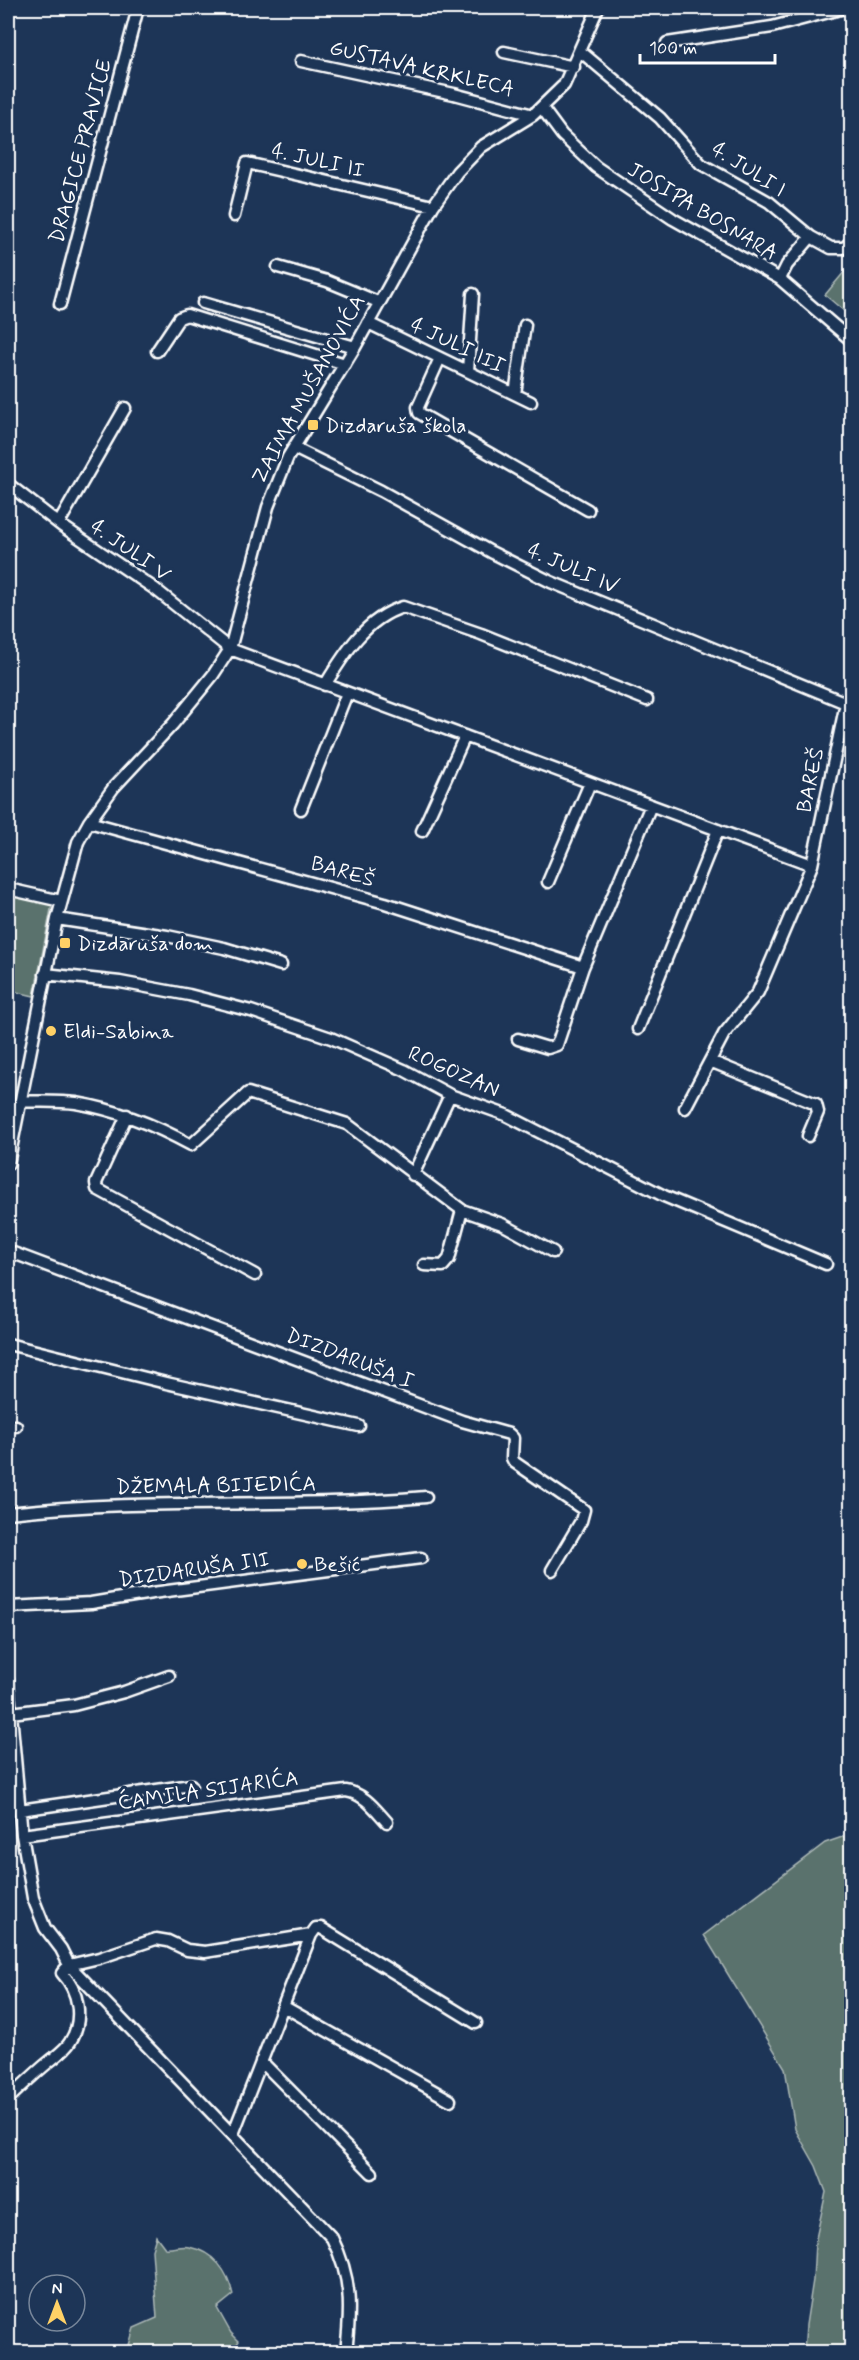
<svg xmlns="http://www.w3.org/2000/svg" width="859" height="2360" font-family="Mynerve,sans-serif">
  <rect width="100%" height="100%" fill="#1d3557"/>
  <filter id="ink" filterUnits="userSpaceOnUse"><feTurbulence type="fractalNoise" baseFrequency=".0167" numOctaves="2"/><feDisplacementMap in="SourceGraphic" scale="12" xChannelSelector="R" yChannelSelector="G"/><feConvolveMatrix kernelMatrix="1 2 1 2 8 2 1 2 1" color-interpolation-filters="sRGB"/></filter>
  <g filter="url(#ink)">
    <path fill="#5a726d" stroke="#acb8b6" stroke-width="1.5" d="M845,271l6,5v41l-26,-22z
      M8,895l44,9 -18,92 -26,-6z
      M851,1834v518h-47l2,-27 7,-45 2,-37 11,-51 -10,-26 -21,-37 -10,-61 -81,-133 121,-92z
      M156,2236l9,12c8,1 17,-3 24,-1 25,5 39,24 44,48l-16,13 14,25 8,8 -8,11h-68l-2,-6 -14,3 -1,3h-19l7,-24 23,-10 -5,-68z"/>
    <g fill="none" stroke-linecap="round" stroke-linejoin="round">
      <g stroke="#fff" stroke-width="15">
        <path id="minor" d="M667,43l105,-16 72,-19
          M580,51l80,67 41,46 68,38 42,35 20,11h13l8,-7
          M504,52l70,15
          M301,61l153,33 79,21
          M542,108l20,27 34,32 77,52 107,60 72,62
          M234,216l13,-53 186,43
          M278,267l49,14 51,21
          M780,279l7,-14 24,-28
          M203,303l152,44
          M60,304l78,-296
          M368,323l163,79
          M157,351l22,-33 8,-3 158,49
          M440,358l-22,49 1,6 169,97
          M468,371l5,-77
          M515,394l10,-69
          M294,448l87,43 110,61 60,30 295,121
          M8,484l54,42 93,63 75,60 582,216
          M59,523l66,-115
          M325,685c19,-31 41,-67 78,-78l78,27 166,66
          M301,809l46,-116
          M89,822l296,81 198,64 68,-162
          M422,831l43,-95
          M548,882l42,-99
          M8,889l53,12
          M57,919l110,17 57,12 57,17
          M45,974l75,8 69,13 62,16 80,27 73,32 46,25 56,20 158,81 162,68
          M638,1029l80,-199
          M518,1039l30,9 9,-3 26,-78
          M710,1061l106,43 2,8 -10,24
          M20,1101c18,1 38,0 56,2 42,7 79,22 115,42l57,-52 99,31 115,86 40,14 51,28
          M685,1108l39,-74 34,-42 54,-127 34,-162
          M127,1115l-31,68 1,6 158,86
          M8,1164l49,-245 21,-77 11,-20 25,-35 59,-63 40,-49 17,-26 38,-142 20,-50 67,-110 78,-141 24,-34 24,-25 52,-32 31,-30 34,-77
          M413,1175l37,-80
          M8,1251l454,170 47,13 4,4 -1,20 2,4 70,48 -3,11 -29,49
          M424,1265l19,1 6,-7 13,-49
          M8,1344l158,39 193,43
          M8,1426h8
          M8,1513c139,-16 279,-4 418,-16
          M8,1607l83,-4 61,-10 269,-35
          M8,1681l14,154 11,63 12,30 16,21 8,16 263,273c20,40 19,70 14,114
          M11,1713l63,-8 50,-13 45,-16
          M20,1810l171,-25
          M22,1835l324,-44c19,3 29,18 41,31
          M283,2006l167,94
          M261,2061l111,112
          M8,2099c14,-13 27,-26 42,-38 6,-5 16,-12 20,-19 14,-22 9,-51 -8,-69l7,-8 30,-7 57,-19 12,2 19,9 18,2 106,-17
          M233,2134l78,-199 5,-7h5l155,95"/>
      </g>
      <use href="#minor" stroke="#1d3557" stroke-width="10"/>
    </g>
  </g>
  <g fill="#ffd166" stroke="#1d3557" stroke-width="2">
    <rect x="307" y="419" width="12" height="12" rx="3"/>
    <rect x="59" y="937" width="12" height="12" rx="3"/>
    <circle cx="51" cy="1031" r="6"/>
    <circle cx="302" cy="1564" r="6"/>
  </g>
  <g text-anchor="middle" stroke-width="6" stroke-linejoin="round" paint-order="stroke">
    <g font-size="21" fill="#fff" stroke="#1d3557">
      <text transform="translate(422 68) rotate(13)" y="7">GUSTAVA KRKLECA</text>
      <text transform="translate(80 151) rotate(-75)" y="7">DRAGICE PRAVICE</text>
      <text transform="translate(318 160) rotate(13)" y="7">4. JULI II</text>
      <text transform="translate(749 169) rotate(33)" y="7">4. JULI I</text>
      <text transform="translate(703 211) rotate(31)" y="7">JOSIPA BOSNARA</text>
      <text transform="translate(458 345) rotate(26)" y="7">4 JULI III</text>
      <text transform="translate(308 389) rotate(-61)" y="7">ZAIMA MUŠANOVIĆA</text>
      <text transform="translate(131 550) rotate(35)" y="7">4. JULI V</text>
      <text transform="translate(573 568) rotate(24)" y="7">4. JULI IV</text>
      <text transform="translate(810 780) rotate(-78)" y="7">BAREŠ</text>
      <text transform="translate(343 871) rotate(16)" y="7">BAREŠ</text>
      <text transform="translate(454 1071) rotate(24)" y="7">ROGOZAN</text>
      <text transform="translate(350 1358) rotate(21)" y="7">DIZDARUŠA I</text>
      <text transform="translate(216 1485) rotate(-1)" y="7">DŽEMALA BIJEDIĆA</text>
      <text transform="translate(194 1569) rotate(-8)" y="7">DIZDARUŠA III</text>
      <text transform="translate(208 1790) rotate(-8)" y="7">ĆAMILA SIJARIĆA</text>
    </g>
    <g font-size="21" fill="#fff" stroke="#1d3557" text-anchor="start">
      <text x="325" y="432">Dizdaruša škola</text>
      <text x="77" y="950">Dizdaruša dom</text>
      <text x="63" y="1038">Eldi-Sabina</text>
      <text x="314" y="1571">Bešić</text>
    </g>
  </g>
  <rect width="859" height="2360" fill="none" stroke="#1d3557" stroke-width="30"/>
  <rect x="15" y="15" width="829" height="2330" fill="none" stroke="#fff" stroke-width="2" filter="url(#ink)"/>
  <g transform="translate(57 2303)"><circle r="28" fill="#1d3557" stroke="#77869a" stroke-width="1.5"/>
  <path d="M0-4.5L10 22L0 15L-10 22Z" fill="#ffd166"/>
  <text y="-9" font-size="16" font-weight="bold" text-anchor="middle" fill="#ffffff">N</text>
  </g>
  <path d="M640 54v9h135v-9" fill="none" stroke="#ffffff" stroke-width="3"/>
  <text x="649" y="54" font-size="18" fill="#ffffff" stroke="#1d3557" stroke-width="4.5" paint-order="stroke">100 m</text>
</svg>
